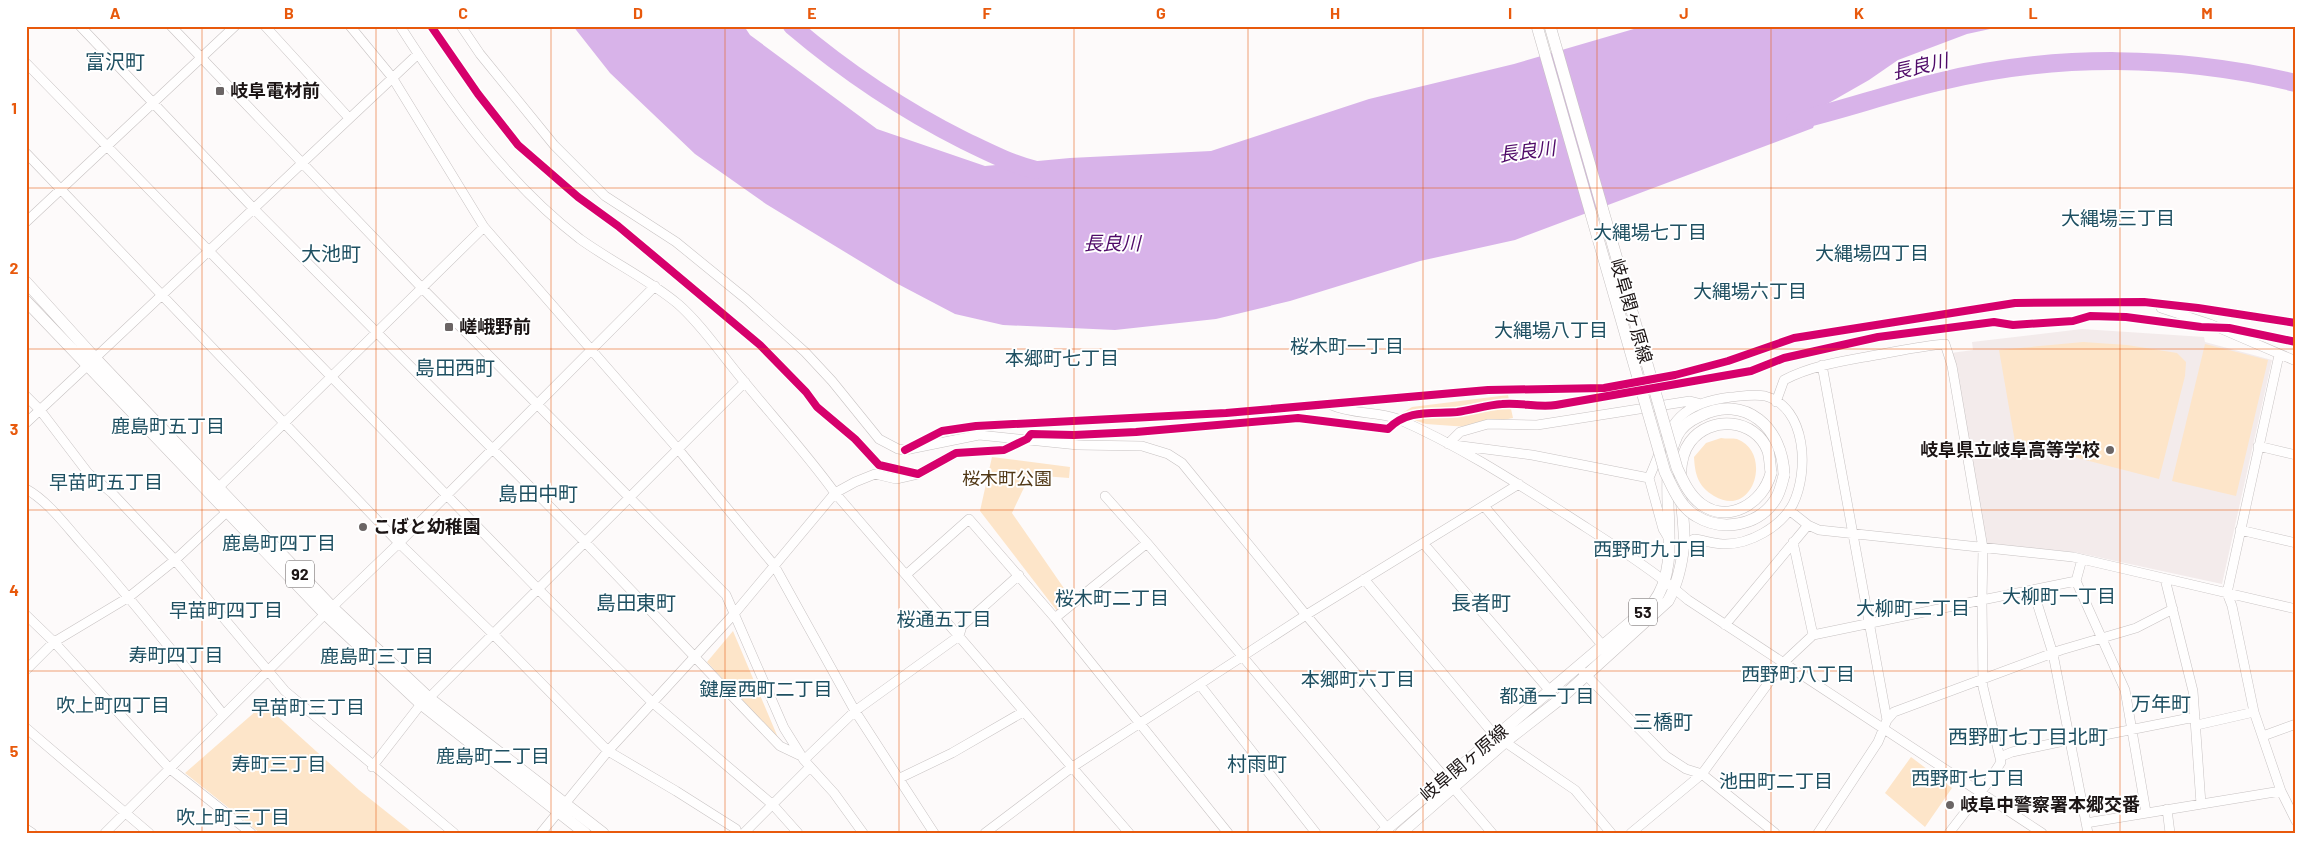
<svg xmlns="http://www.w3.org/2000/svg" width="2322" height="859" font-family="Barlow,'Noto Sans JP',sans-serif">
  <rect width="100%" height="100%" fill="#fdfafa"/>
  <path fill="#f3ebeb" d="M2082,329l122,8 1,5 67,18 -50,224 -148,-32 -86,-8 -4,-4 -33,-187 22,-3 -1,-8z"/>
  <path fill="#fde5c9" d="M2083,342l44,3 50,8 9,9 -1,14 -26,103 -144,-37 -16,-92z
    M2205,344l63,16 -32,136 -64,-15z
    M1508,395l5,23 -45,9 -42,-3 -27,-9 13,-8z
    M1721,438c5,1 11,0 16,1 36,13 17,81 -23,57 -16,-10 -19,-21 -20,-39l12,-14z
    M992,457l78,10 -1,11 -39,-3 -18,38 58,84 -13,14 -77,-100z
    M733,631l46,109 -72,-78z
    M264,704l95,86 54,43h-153l-75,-60z
    M1911,757l41,31 -27,39 -40,-34z"/>
  <path fill="#d8b3e9" d="M573,26h171l6,9 127,94 108,37 85,-8 141,-7 158,-52 145,-35 130,-38h360l-37,8 -69,26 -29,20 -49,28 -7,20 -298,112 -95,21 -130,40 -74,18 -101,11 -112,-5 -48,-11 -59,-31 -130,-79 -71,-50 -85,-81z"/>
  <g fill="none" stroke-linecap="round" stroke-linejoin="round">
    <path stroke="#d8b3e9" stroke-width="18" d="M792,26c53,45 111,84 173,115 23,11 46,23 71,29
      M1795,121c48,-11 95,-28 143,-39 117,-29 241,-27 358,1"/>
    <g stroke="#c7c2c2" stroke-width="10">
      <path id="minor" d="M80,26l174,183 331,333 169,177 26,27 21,10
        M171,26l251,262 304,307 58,133 20,32 30,33 29,40
        M265,26l84,92
        M350,26l42,51 92,150 194,222 96,116 81,146 79,122
        M400,26c50,78 106,156 180,213 32,23 68,40 98,65 24,21 43,50 64,75 31,38 64,74 93,114l294,340
        M431,26l47,68 40,51 60,52 40,29 142,119 46,47 11,15 38,32 24,26 39,9
        M461,26l19,28 74,91 51,51 71,46 70,57 59,53 27,29 47,58 19,10 7,1 74,-15 99,10 64,1 26,8 14,9 124,152 186,218
        M26,63l512,526 115,114 120,102 25,28
        M26,153l373,390 94,91 115,117 68,40 60,38 1,4
        M26,222l209,-196
        M2161,308l49,16 86,37
        M2279,355l-52,238 5,13 22,106 27,79 15,30
        M95,358l323,-304
        M1822,365l65,355
        M26,396l14,14 48,63 24,20 63,67 110,131 169,142
        M1331,405c22,10 46,6 67,14 60,26 117,63 172,98 40,26 81,51 118,83l354,233
        M26,423l61,-57
        M1448,444l12,-12 28,-8 49,1 153,-24 8,2
        M1454,445l78,10 117,23c21,-49 23,-74 82,-81 11,-1 23,-3 34,-1 42,11 44,76 28,108 -12,23 -44,41 -70,40 -10,0 -19,-4 -29,-5l-11,8
        M2258,446l38,9
        M905,450l37,-19 34,-5 250,-13 262,-23 116,-2 71,-13 53,-14 66,-23 221,-35 129,-1 54,6 98,15
        M1649,478l14,51 6,10
        M218,488l266,-261
        M26,489c22,12 40,37 57,56 49,54 94,112 140,169
        M1105,496l42,47 240,285
        M1484,506l119,140
        M1789,510l19,15 11,5 254,27 223,52
        M2240,530l56,13
        M1793,542l20,93
        M1423,543l127,148
        M2082,559l-6,22 49,109 21,122
        M907,574l62,-55 86,99 173,215
        M1364,579l132,158
        M2165,579l28,112 8,113
        M2033,590l20,64 35,179
        M26,615l28,27 115,126 82,65
        M1055,618l92,-75
        M1725,625l83,-100
        M26,670l28,-28 75,-45 46,-37 56,-52
        M1583,672l83,84 20,13 16,5 73,59
        M1200,685l116,148
        M429,698l316,-316
        M2197,725l57,-13
        M26,728l123,105
        M2263,736l33,-12
        M1505,742l70,48 36,43
        M2069,742l126,-25
        M2000,757l12,-5 57,-12
        M804,760l51,-49 104,-75 3,-10 57,-51
        M372,767l49,-63
        M900,778l52,-25 71,-41
        M2167,809l3,24
        M2086,823l195,-32
        M26,829l6,4
        M105,833l220,-219 74,-71 256,-257
        M541,833l67,-82 126,-137 101,-121 20,-11 20,-8 21,5 22,-5 38,-21 48,-3 22,-11
        M744,833l66,-66
        M985,833l86,-65 235,-153 213,-131
        M1631,833l71,-59 81,-111 30,-28 169,-35 1,-52 -31,-182 -7,-22c-24,2 -46,7 -69,11 -32,6 -63,10 -92,25l-8,22
        M1818,833l60,-91 9,-22 7,-8 167,-62 75,-22 37,-19
        M1949,833l38,-49 14,-22 -18,-75 -1,-87 94,-19"/>
    </g>
    <g stroke="#c7c2c2" stroke-width="12">
      <path id="major" d="M26,282l69,76 237,249 97,91 174,135
        M26,301l299,313 96,90 164,129
        M1382,833l271,-230c34,-44 0,-116 24,-167 4,-9 14,-16 23,-20 45,-23 83,12 84,59
        M1401,833l104,-91 54,-42 109,-99c10,-18 14,-37 16,-58 2,-28 -13,-76 6,-101 20,-27 65,-24 78,9 2,7 2,15 3,22"/>
    </g>
    <use href="#minor" stroke="#fffefe" stroke-width="9"/>
    <use href="#major" stroke="#fffefe" stroke-width="11"/>
    <g stroke="#c7c2c2" stroke-width="12" stroke-linecap="butt">
      <path id="major-bridge" d="M1537,26l128,446c8,16 15,35 31,44 26,16 62,10 79,-16 5,-7 7,-17 9,-25
        M1550,26l127,442c6,13 12,27 24,36 27,20 62,0 70,-31"/>
    </g>
    <use href="#major-bridge" stroke="#fffefe" stroke-width="11"/>
    <g stroke="#fff" stroke-width="11">
      <path id="cycleway" d="M431,26l47,68 40,51 60,52 40,29 142,119 46,47 11,15 38,32 24,26 39,9 38,-21 48,-3 23,-11 4,-5 43,1 62,-3 162,-14 90,11c19,-20 44,-15 69,-17 15,-2 30,-7 45,-8 18,-2 36,4 54,1l195,-34 33,-13 94,-21 116,-15 19,3 60,-4 17,-5 36,1 75,10 28,1 67,14
        M905,450l37,-19 34,-5 250,-13 262,-23 116,-2 71,-13 53,-14 66,-23 221,-35 129,-1 54,6 98,15"/>
    </g>
    <use href="#cycleway" stroke="#d6006c" stroke-width="8"/>
  </g>
  <path fill="none" stroke="#e8590c" stroke-width="1" stroke-opacity="0.55" d="M202,26v807M376,26v807M551,26v807M725,26v807M899,26v807M1074,26v807M1248,26v807M1423,26v807M1597,26v807M1771,26v807M1946,26v807M2120,26v807M26,188h2270M26,349h2270M26,510h2270M26,671h2270"/>
  <g fill="#6b6565" stroke="#fff" stroke-width="2">
    <rect x="215" y="86" width="10" height="10" rx="2.5"/>
    <rect x="444" y="322" width="10" height="10" rx="2.5"/>
    <circle cx="2110" cy="450" r="5"/>
    <circle cx="363" cy="527" r="5"/>
    <circle cx="1950" cy="805" r="5"/>
  </g>
  <g text-anchor="middle" stroke-width="4" stroke-linejoin="round" paint-order="stroke">
    <g fill="#fff" stroke="#605b5b" stroke-width="1">
      <rect x="286" y="560.5" width="28" height="27" rx="4"/>
      <rect x="1629" y="598.5" width="28" height="27" rx="4"/>
    </g>
    <g font-size="16" font-weight="bold" fill="#1c1515">
      <text x="300" y="580">92</text>
      <text x="1643" y="618">53</text>
    </g>
    <g font-size="18" font-weight="bold" fill="#1c1515" stroke="#fff" text-anchor="start">
      <text x="230" y="97">岐阜電材前</text>
      <text x="459" y="333">嵯峨野前</text>
      <text x="2100" y="456" text-anchor="end">岐阜県立岐阜高等学校</text>
      <text x="373" y="533">こばと幼稚園</text>
      <text x="1960" y="811">岐阜中警察署本郷交番</text>
    </g>
    <g font-size="18" fill="#1c1515" stroke="#fff">
      <text transform="translate(1631 311) rotate(74)" y="6">岐阜関ヶ原線</text>
      <text transform="translate(1464 763) rotate(-40)" y="6">岐阜関ヶ原線</text>
    </g>
    <g font-size="18" fill="#513816" stroke="#fff">
      <text x="1007" y="485">桜木町公園</text>
    </g>
    <g font-size="19" font-style="italic" fill="#4f0a68" stroke="#fff">
      <text transform="translate(1920 66) rotate(-13)" y="7">長良川</text>
      <text transform="translate(1527 151) rotate(-7)" y="7">長良川</text>
      <text x="1112" y="250">長良川</text>
    </g>
    <g font-size="19" fill="#1f5062" stroke="#fff">
      <text x="2118" y="225">大縄場三丁目</text>
      <text x="1650" y="239">大縄場七丁目</text>
      <text x="1872" y="260">大縄場四丁目</text>
      <text x="1750" y="298">大縄場六丁目</text>
      <text x="1551" y="337">大縄場八丁目</text>
      <text x="1347" y="353">桜木町一丁目</text>
      <text x="1062" y="365">本郷町七丁目</text>
      <text x="168" y="433">鹿島町五丁目</text>
      <text x="106" y="489">早苗町五丁目</text>
      <text x="279" y="550">鹿島町四丁目</text>
      <text x="1650" y="556">西野町九丁目</text>
      <text x="2059" y="603">大柳町一丁目</text>
      <text x="1112" y="605">桜木町二丁目</text>
      <text x="1913" y="615">大柳町二丁目</text>
      <text x="226" y="617">早苗町四丁目</text>
      <text x="944" y="626">桜通五丁目</text>
      <text x="176" y="662">寿町四丁目</text>
      <text x="377" y="663">鹿島町三丁目</text>
      <text x="1798" y="681">西野町八丁目</text>
      <text x="1358" y="686">本郷町六丁目</text>
      <text x="766" y="696">鍵屋西町二丁目</text>
      <text x="1547" y="703">都通一丁目</text>
      <text x="113" y="712">吹上町四丁目</text>
      <text x="308" y="714">早苗町三丁目</text>
      <text x="493" y="763">鹿島町二丁目</text>
      <text x="279" y="771">寿町三丁目</text>
      <text x="1968" y="785">西野町七丁目</text>
      <text x="1776" y="788">池田町二丁目</text>
      <text x="233" y="824">吹上町三丁目</text>
    </g>
    <g font-size="20" fill="#1f5062" stroke="#fff">
      <text x="115" y="69">富沢町</text>
      <text x="331" y="261">大池町</text>
      <text x="455" y="375">島田西町</text>
      <text x="538" y="501">島田中町</text>
      <text x="636" y="610">島田東町</text>
      <text x="1481" y="610">長者町</text>
      <text x="2161" y="711">万年町</text>
      <text x="1663" y="729">三橋町</text>
      <text x="2028" y="744">西野町七丁目北町</text>
      <text x="1257" y="771">村雨町</text>
    </g>
  </g>
  <rect width="2322" height="859" fill="none" stroke="#ffffff" stroke-width="55"/>
  <rect x="28" y="28" width="2266" height="804" fill="none" stroke="#e8590c" stroke-width="2"/>
  <g font-size="16" text-anchor="middle" font-weight="bold" fill="#e8590c">
    <text x="115" y="19">A</text>
    <text x="289" y="19">B</text>
    <text x="463" y="19">C</text>
    <text x="638" y="19">D</text>
    <text x="812" y="19">E</text>
    <text x="987" y="19">F</text>
    <text x="1161" y="19">G</text>
    <text x="1335" y="19">H</text>
    <text x="1510" y="19">I</text>
    <text x="1684" y="19">J</text>
    <text x="1859" y="19">K</text>
    <text x="2033" y="19">L</text>
    <text x="2207" y="19">M</text>
    <text x="14" y="114">1</text>
    <text x="14" y="274">2</text>
    <text x="14" y="435">3</text>
    <text x="14" y="596">4</text>
    <text x="14" y="757">5</text>
  </g>
</svg>
